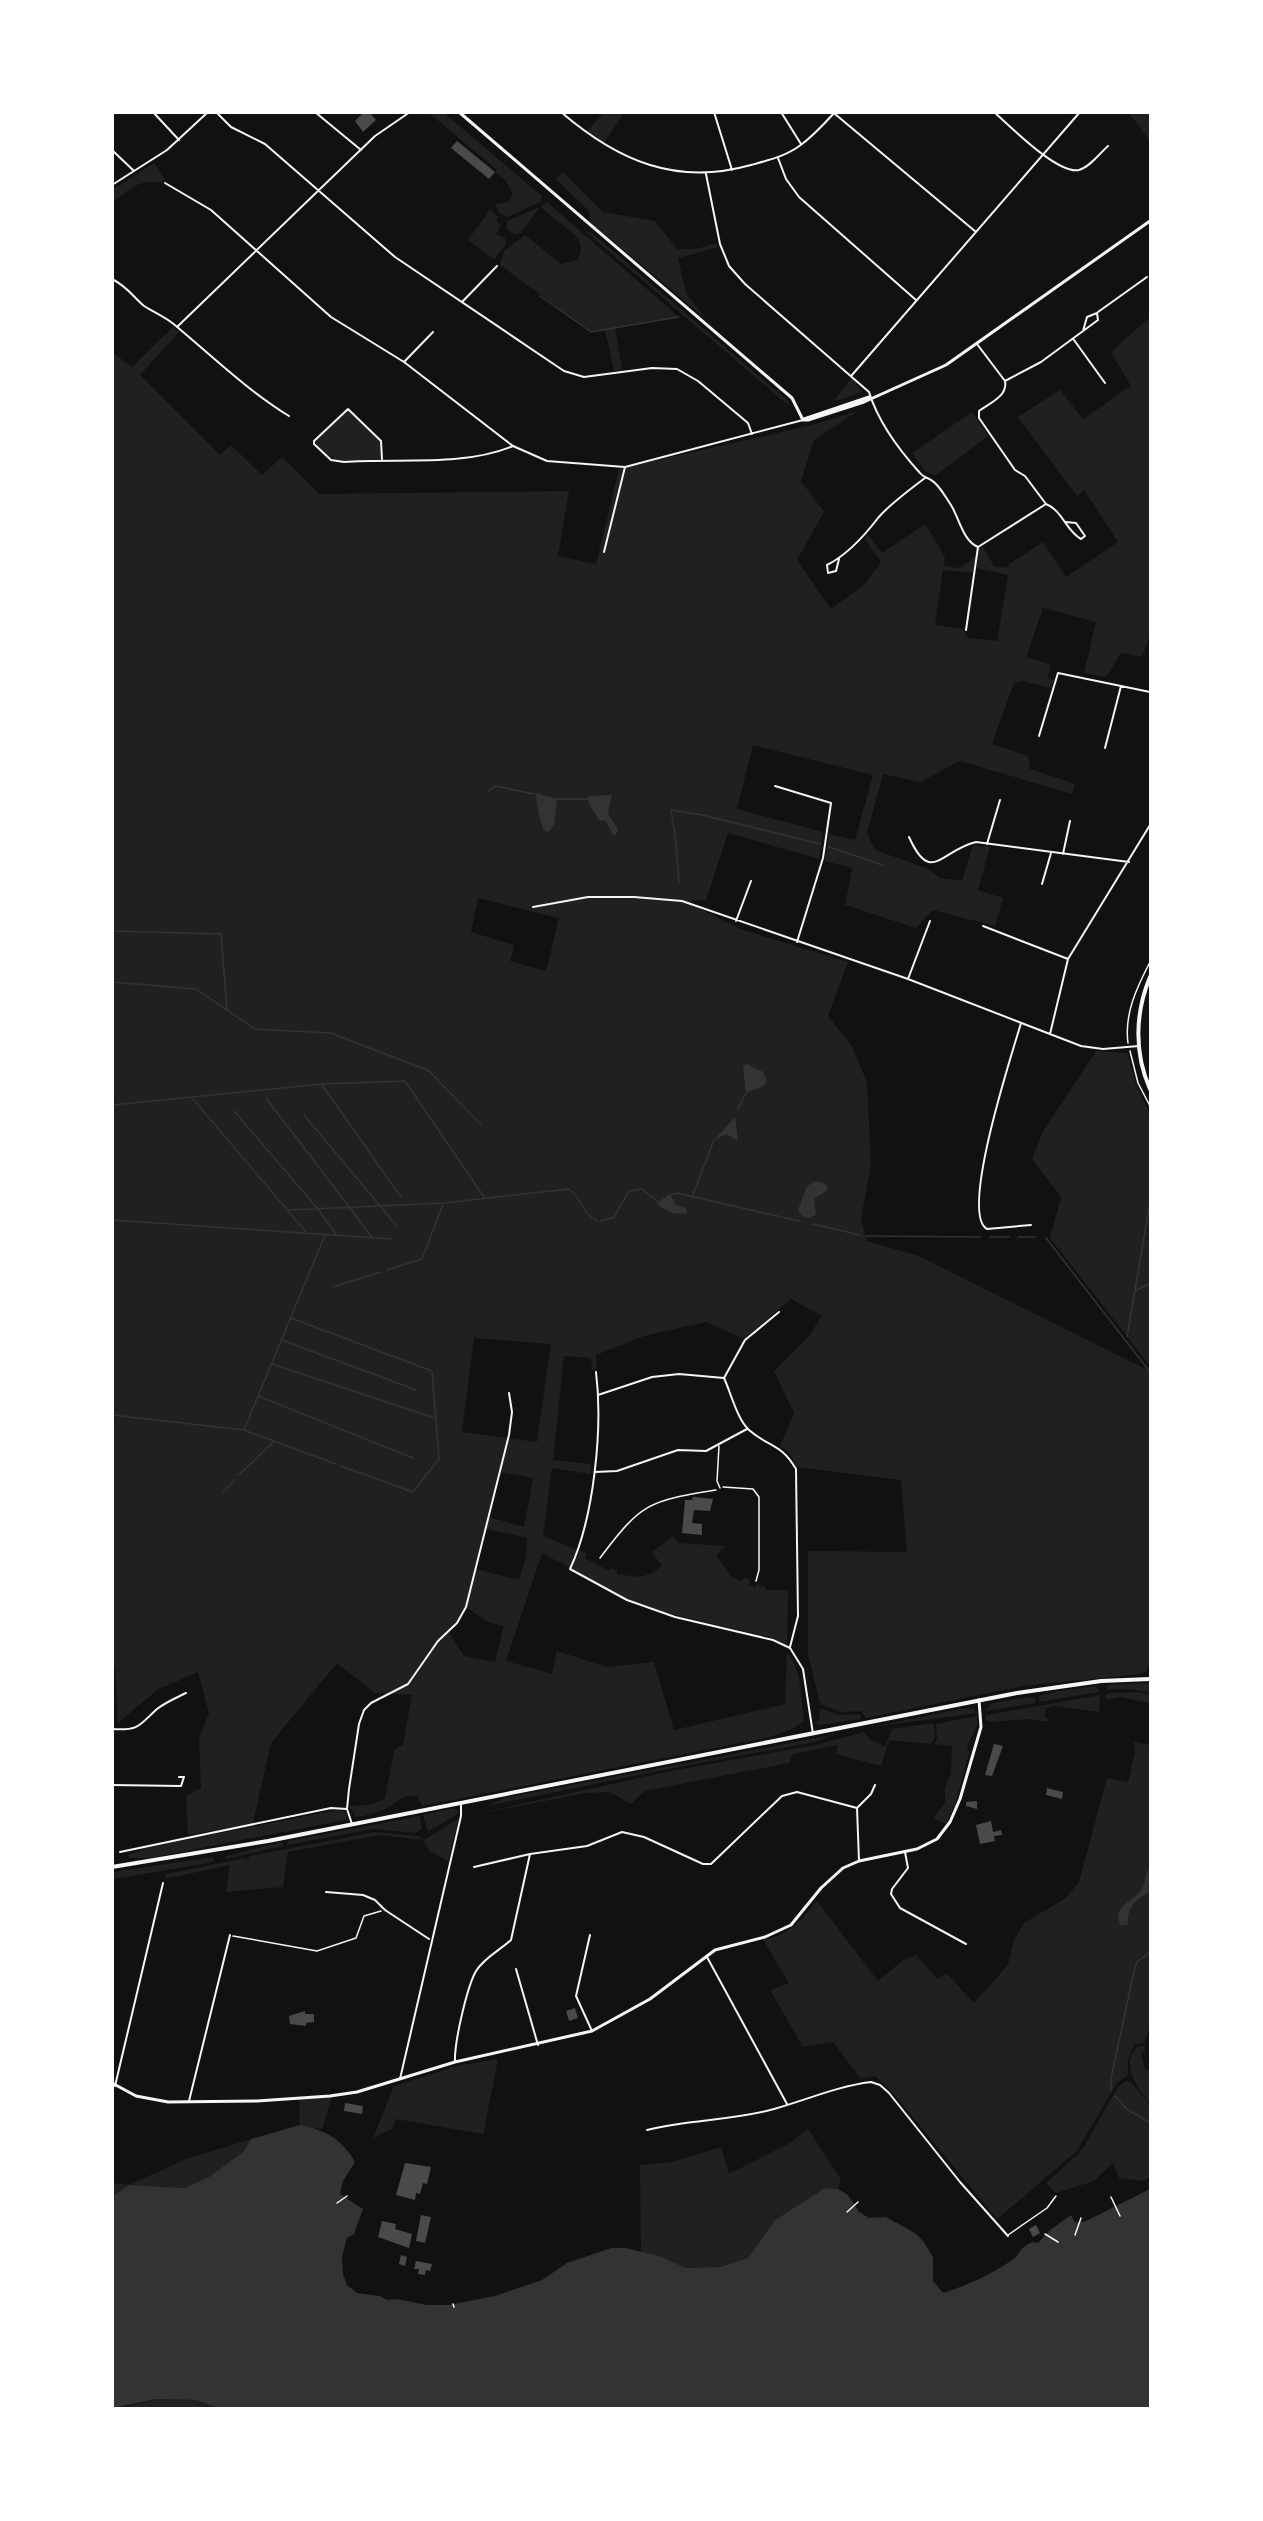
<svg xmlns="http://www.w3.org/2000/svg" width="1263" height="2521" font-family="Rubik,sans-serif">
  <rect width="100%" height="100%" fill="#111"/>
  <path fill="#202020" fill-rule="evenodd" d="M429,113h15l98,83 -2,6 -33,15 -8,-4 -4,-9 13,-2 5,-8 -7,-13 -11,-9 2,-2z
    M604,113h20l-20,30 -17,-12z
    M1129,113h21v28z
    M154,163l11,16 -3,4c-22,-5 -32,6 -49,19v-13z
    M563,172l40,40 52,9 22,28h19l21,-6 1,4 -40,11 8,35 19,25 -115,-96 -1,-11 -33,-32z
    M547,202l132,115 -64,11 7,42 -8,1 -9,-41 -14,2 -91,-67 4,-14 21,-16 36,29 16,-4c6,-9 4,-16 -1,-24l-33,-27 -2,-3z
    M540,207l-19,26 -6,1 -8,-5v-8z
    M490,210l8,7 -2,4 5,5 -5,8 9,4 1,6 -12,15 -26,-19z
    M585,231l7,2 197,169 -1,3z
    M1150,317v318l-8,22 -21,-4 -15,24 -22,-4 12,-51 -53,-14 -17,49 25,8 -4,13 7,2 -3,8 -29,-7 -8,2 -22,61 36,12 2,13 45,15 -3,10 -112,-33 -40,21 -37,-8 -16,59 8,17 54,19 11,9 22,3 11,-36 17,2 -12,43 25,8 -8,28 -62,-16 -17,18 -71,-23 7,-37 -27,-7 4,-27 26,6 18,-65 -120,-30 -16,64 86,23 -4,27 -91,-26 -22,67h-14v5l48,24 108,33 -20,54 23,29 16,37 4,84 -10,51 5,24 50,14 234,116v289l-3,11 -6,3 -118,12 -157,32 -5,-7 -20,1 -21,-8 -12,-50v-103l99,1 -6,-72 -104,-13 -7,-13 -10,-8 14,-33 -20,-42 34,-34 14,-21 -31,-17 -47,40 -38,-17 -62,14 -48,19 1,14 -5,1 -1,-12 -27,-2 -11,104 38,4 -1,10 -38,-6 -9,68 43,17 -1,5 24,13 2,-3 6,2v4c21,3 27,6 45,-8l-10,-14 21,-16 6,7 47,3 -10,9 16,22 9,4 3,-4 6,3 -2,4 7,4 2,-4 8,3 1,3h22l-1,54 -14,-6 -110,-26 -35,-13 -86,-46 -36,108 46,13 5,-23 50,16 47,-5 20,68 111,-26 2,-52c15,18 14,46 17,69l-10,7 -24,9 -348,69 -5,-10c-14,-3 -21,7 -32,13 -7,4 -20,7 -29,8l-7,-11 20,-1 16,-6 9,-49 9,-5 9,-50 -37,-2 -38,-30 -66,80 -18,80 -65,12 -2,-39 15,-8 -2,-50 10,-25 -11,-41 -41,18 -39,33 -3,-56h-2l-1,-1315 20,15 41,-40 6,5 -39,43 80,80 11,-10 31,30 20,-18 37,37 250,-3 -11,65 38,8 23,-95 193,-44 46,-14 -44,29 -13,41 23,31 -27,48 34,49 34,-25 16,-22 -17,-24 4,-4 14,19 43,-29 20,33 -1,9 15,2 16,-11 -2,16 -30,-3 -8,55 27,4 7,9 28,3 11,-66 -31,-7 2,-20 3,-2 12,20 14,2 1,-4 34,-22 23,35 52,-35 -34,-52 -7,6 -59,-79 42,-27 23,29 48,-33 -20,-34zM478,898l81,20 -13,53 -36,-10 4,-16 -43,-13zM474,1338l77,6 -14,98 -75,-10zM501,1472l32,6 -9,49 -35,-10zM486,1529l41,9 -1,18 -7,24 -43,-11zM466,1607l22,15 16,4 -9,36 -31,-6 -15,-24 8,-9z
    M852,377l10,15 -29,10z
    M348,409l33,32 1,18c-34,3 -41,10 -68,-15v-3z
    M972,412l16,24 -53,40 -10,-5 -13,-18z
    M1096,1051l31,2 9,31 14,31v251l-100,-128 11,-41 -29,-38 11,-28z
    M1150,1683v9l-23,-3 -22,1 3,-5z
    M1096,1686l3,6 -60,10v-6l20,-5z
    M1139,1692l11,3v8l-30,-6 -13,3 -3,-4 5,-3z
    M1100,1695l-1,17 -44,-6 -9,2 -1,10 4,1v3l-21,-3 -38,3 -5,-3 1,-4z
    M1021,1698l14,-1 1,6 -51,8 8,-8z
    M820,1708l19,7 21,-1 1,5 -42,6 -4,-3 4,-2z
    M965,1708l9,1 3,4 -105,14z
    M977,1716v10l-10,20 2,7 -14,52 -9,19 -13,-6 12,-15v-15l6,-15 1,-27 -18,-2 3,-5 -1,-15z
    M934,1723l1,14 -4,7 -42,-4 -8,26 -45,-12 2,-9 -45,9 -4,9 -144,28 -14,13 -21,-12 -25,1 -122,24 208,-46 144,-26 49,-13 7,8 14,7 7,-18z
    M837,1734l-22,8 -142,26 -186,38 17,-8z
    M1134,1742l16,3v282l-6,16 -10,2 -6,15v15l-11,8 -41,69 -79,67 -105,-127 -17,-16 -14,3 -28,-37 -30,5 -33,-57 19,-7 -26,-43c25,-4 39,-20 54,-39l61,80 24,-20 14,-6 22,24 8,-6 28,30 34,-38 6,-25 10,-17 42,-25 13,-16 28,-104 21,4 7,-30z
    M454,1808l5,5 -31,19 -5,-17z
    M336,1810l8,1 3,3 -2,6 -195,38h-21l-1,-3 19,-7z
    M420,1816l2,12 -6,5 -43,-4 -86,16 1,-4z
    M459,1818l-11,43 -18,-10 -7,-11 -44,-5 -91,17 -5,35 -57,5 4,-27 -65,14 1,-5 79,-16 1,3 4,-5 125,-24 43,4 6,4z
    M282,1842l1,4 -57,13v-3z
    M213,1857l1,4 -6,2 -95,16v-7z
    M1138,2046h6l1,5 -4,1 4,18h5v33c-10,-11 -32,-39 -12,-57z
    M498,2059l-15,75 -87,-15 -4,10 -19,9 21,-52 63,-20z
    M1126,2081l5,1 19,23v72l-7,4 -24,-3 -6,-15 -19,18 -38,12 -10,-10 36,-33 36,-63z
    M332,2097l-10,32 -22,-4 -1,-26z
    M808,2129l33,51 -3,9 -13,-1 -50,32 -27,38 -28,9 -34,1 -24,-11 -21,-4 -1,-88 32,-3 49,-15 8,27 61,-31z
    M251,2139l-7,12 -35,26 -26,11 -54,-3 -16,11v-13l16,2 57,-26z
    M156,2399l40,1 22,8h22h-120z"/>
  <path fill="#333" d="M536,793l21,6 -3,25 -5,8 -4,-1c-5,-4 -9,-32 -9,-38z
    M612,795l-4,19 10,15 -2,6h-3l-7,-14 -7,-1 -10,-16 -1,-8z
    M747,1064l16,8 4,9 -4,5 -17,7 -3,-27z
    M735,1117l3,24 -11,-7 -13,6z
    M816,1181l9,2 3,7 -14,9 2,15 -5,4 -9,-2 -4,-6 9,-24z
    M670,1194l5,10 12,5v4c-11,2 -23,-1 -30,-10z
    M1150,1867v25c-14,7 -23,15 -22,32l-7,2c-10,-20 12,-24 21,-37 4,-7 3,-16 8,-22z
    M300,2125c24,4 43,15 55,37l-12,19 -3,13 23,15 -9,25 -7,4 -5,19 1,17 4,11 10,8 23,3 7,4 10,-1 30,6h22l46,-9 47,-16 25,-17 44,-15h15l36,9 24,11 34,-1 28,-9 27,-38 50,-32 13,1 10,6 11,17 10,6 17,-1 29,16 8,8 10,16v24l10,12c22,-7 50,-19 69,-33 9,-6 7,-13 21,-18l5,1 12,-13 21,-15 4,7h9l66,-33v219h-932l-22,-8 -40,-1 -43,9v-212l16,-11 55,3 25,-11 35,-26 7,-12z"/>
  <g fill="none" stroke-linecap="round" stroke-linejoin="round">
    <path stroke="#333" stroke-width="1.5" d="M540,296l51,36 88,-15
      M488,792l7,-6 39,8
      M557,799h31
      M829,847l53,18
      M679,883l-3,-41 -5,-32 31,5 118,29
      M112,931l109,3 6,76
      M112,982l84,7 59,40 76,4 98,38 52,54
      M322,1085l79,112
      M266,1098l106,139
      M193,1099l113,133
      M112,1105l209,-21 84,-3 79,116
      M737,1110l9,-17
      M234,1111l84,98 18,25
      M304,1115l92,110
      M671,1195l6,-2 122,28
      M692,1197l22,-57
      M289,1210l155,-7 125,-14c13,9 13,25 28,32
      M112,1220l279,19
      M601,1221l13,-4 15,-26 13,-2 16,13
      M813,1224l47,11
      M866,1236l115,1
      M990,1237h19
      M1018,1237h17
      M1046,1238l104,134
      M387,1270l35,-11 21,-55
      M333,1287l48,-15
      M1135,1291l15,-8
      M291,1318l141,53 7,88 -26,33 -72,-26
      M1127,1337l23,-135
      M282,1340l134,50
      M272,1364l163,54
      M258,1396l155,62
      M112,1415l132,15 92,34
      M244,1430l81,-195
      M239,1475l34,-33
      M223,1492l12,-12
      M1111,2090v-12l24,-111 2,-5 13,-10
      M1115,2096l12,13 23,14"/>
  </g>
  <path fill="#4a4a4a" d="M364,112h5l7,8 -13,12 -8,-11z
    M457,141l38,31 -6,7 -38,-31z
    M693,1497l20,2 -3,12 -16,-1 -2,13 10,1v11l-20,-2 3,-33h7z
    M994,1744l9,2 -11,30 -7,-1z
    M1047,1788l16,4 -1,7 -16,-4z
    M977,1801v8l-11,-3v-4z
    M991,1821l2,11 8,-2 1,5 -8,1 1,5 -15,3 -4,-19z
    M575,2008l3,10 -9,3 -3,-10z
    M305,2011v3h9v8l-8,1v3l-16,-2 -1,-8z
    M345,2103l18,3 -1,8 -18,-3z
    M405,2163l26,4 -4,17 -4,-1 -3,11 -4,-1 -1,7 -19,-5z
    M421,2215l10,2 -6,26 -9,-2z
    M382,2221l14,3 -1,5 17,5 -3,14 -31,-11z
    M1036,2225l4,8 -7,4 -4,-8z
    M401,2255l6,2 -2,9 -6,-2z
    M416,2261l16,3 -2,7 -4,-1 -1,5 -7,-1 1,-5h-5z"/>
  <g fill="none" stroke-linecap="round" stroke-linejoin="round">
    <path stroke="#f5f5f5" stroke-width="1.5" d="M1128,1043c-4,-29 9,-56 22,-81
      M1130,1051l8,32 12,23
      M723,1487l30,2 6,8v73l-3,11
      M600,1558c42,-56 49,-57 116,-68
      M233,1936l84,15 39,-13 8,-22 17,-5
      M1111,2197l9,19
      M337,2203l10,-7
      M847,2212l11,-10
      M1045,2234l13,8
      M1075,2235l6,-17
      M453,2304l1,3"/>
    <path stroke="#f5f5f5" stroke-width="1.5" d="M719,1446l-2,35 3,7
      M1008,2235l39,-27 9,-12"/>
    <path stroke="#f5f5f5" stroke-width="2" d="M153,112l26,28
      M216,112l15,15 34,17 130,113 169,114 20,6 68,-9 25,1 21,12 50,42 4,11
      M315,112l46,38
      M561,112c57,49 115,74 190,53 18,-5 36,-9 51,-21 12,-9 23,-21 33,-32
      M714,112l18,58
      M781,112l20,32
      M994,112c16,14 64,63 85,58 11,-3 20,-16 29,-24
      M835,114l141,118
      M112,150l22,21
      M778,158l8,21 13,18 117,103
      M706,174l14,70 9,22 16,18 124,108c9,29 30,58 51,81 4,5 7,4 11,7 8,4 15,18 20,25 8,13 12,36 27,42
      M165,183l46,27 120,107 73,45 109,84 34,15 78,6 178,-47
      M112,185l55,-35 41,-38
      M112,279c16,8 21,18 32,27 11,7 22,11 32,20 37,31 71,64 113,90
      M463,301l34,-35
      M1098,312l49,-35
      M177,327l198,-191 35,-24
      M1074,340l31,43
      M977,344l28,37c3,15 -15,22 -26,30v7l36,52 10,6 21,28
      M404,362l29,-30
      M852,375l228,-263
      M1005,381l36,-19 57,-42 -1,-7 -10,4 -4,14
      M382,459l-1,-18 -33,-32 -34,32v3l17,16 13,2c54,-4 119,5 169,-16
      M1046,504c17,7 20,27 35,35l4,-3 -9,-13 -10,-1
      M978,547l68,-43
      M604,552l21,-85
      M839,559l-3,12 -8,2 -1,-8c20,-10 38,-30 51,-47 9,-11 35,-31 47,-40
      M966,630l12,-83
      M1039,736l19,-63 92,19
      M1105,748l16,-62
      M775,786l56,17 -8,55 -26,84
      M909,837c22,49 32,13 67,5l153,20
      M987,844l13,-44
      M1063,854l7,-33
      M1042,884l9,-31
      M533,907l55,-10h46l48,4 226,78 173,67 22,3 36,-3
      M736,921l15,-40
      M983,926l85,33
      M908,979l22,-58
      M1021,1023c-8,28 -62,191 -34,206l44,-4
      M1050,1034l18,-75 82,-134
      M596,1372c7,56 -2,146 -26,197l57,31 48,17 98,23 17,8 13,21 10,65
      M724,1378c7,15 13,41 25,52 19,17 32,13 47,39l2,147 -8,31
      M724,1378l21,-38 34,-28
      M598,1395l54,-18 27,-3 45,4
      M595,1472l22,-1 61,-21 28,1 41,-22
      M112,1729c28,2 27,-4 45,-20 9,-7 19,-11 29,-16
      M112,1785l69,1 3,-9h-5
      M857,1808l14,-14 4,-9
      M352,1824l-5,-15 2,-20 10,-65 5,-14 7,-7 37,-19 30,-43 19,-18 9,-16 43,-172 3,-23 -3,-19
      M120,1852l211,-44 16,1
      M905,1852l3,16 -16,21 -1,5 9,14 66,36
      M474,1867l56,-13 57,-8 35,-14 22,5 59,27h8l71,-68 15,-4 60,16 2,53
      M326,1892l37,3 12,5 10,10 44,29
      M590,1935l-14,61 16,35
      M707,1957l80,147
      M516,1969l22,76
      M455,2062c-1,-19 12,-75 21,-91 8,-13 24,-21 35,-31l19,-86
      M400,2079l61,-263v-12
      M115,2086l48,-203
      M189,2101l41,-166
      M647,2130c42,-11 85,-9 127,-21 32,-9 64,-23 97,-27l9,3 9,8 71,89 48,54"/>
    <path stroke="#f5f5f5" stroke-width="3" d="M459,112l333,286 11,22
      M804,419l65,-22
      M803,420h5l56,-18 82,-37 204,-144
      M112,2083l24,13 32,6 89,-1 73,-5 27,-4 98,-30 137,-31 58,-32 65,-49 50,-13 26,-12 30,-37 22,-20 16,-7 58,-12 20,-10 13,-17 10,-23 21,-72 -2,-27"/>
    <path stroke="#f5f5f5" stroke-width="4" d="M1150,977c-15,36 -16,76 0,112
      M112,1867l156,-26 749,-148 84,-12 49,-2"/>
  </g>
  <rect width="1263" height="2521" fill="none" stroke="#ffffff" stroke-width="228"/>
</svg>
